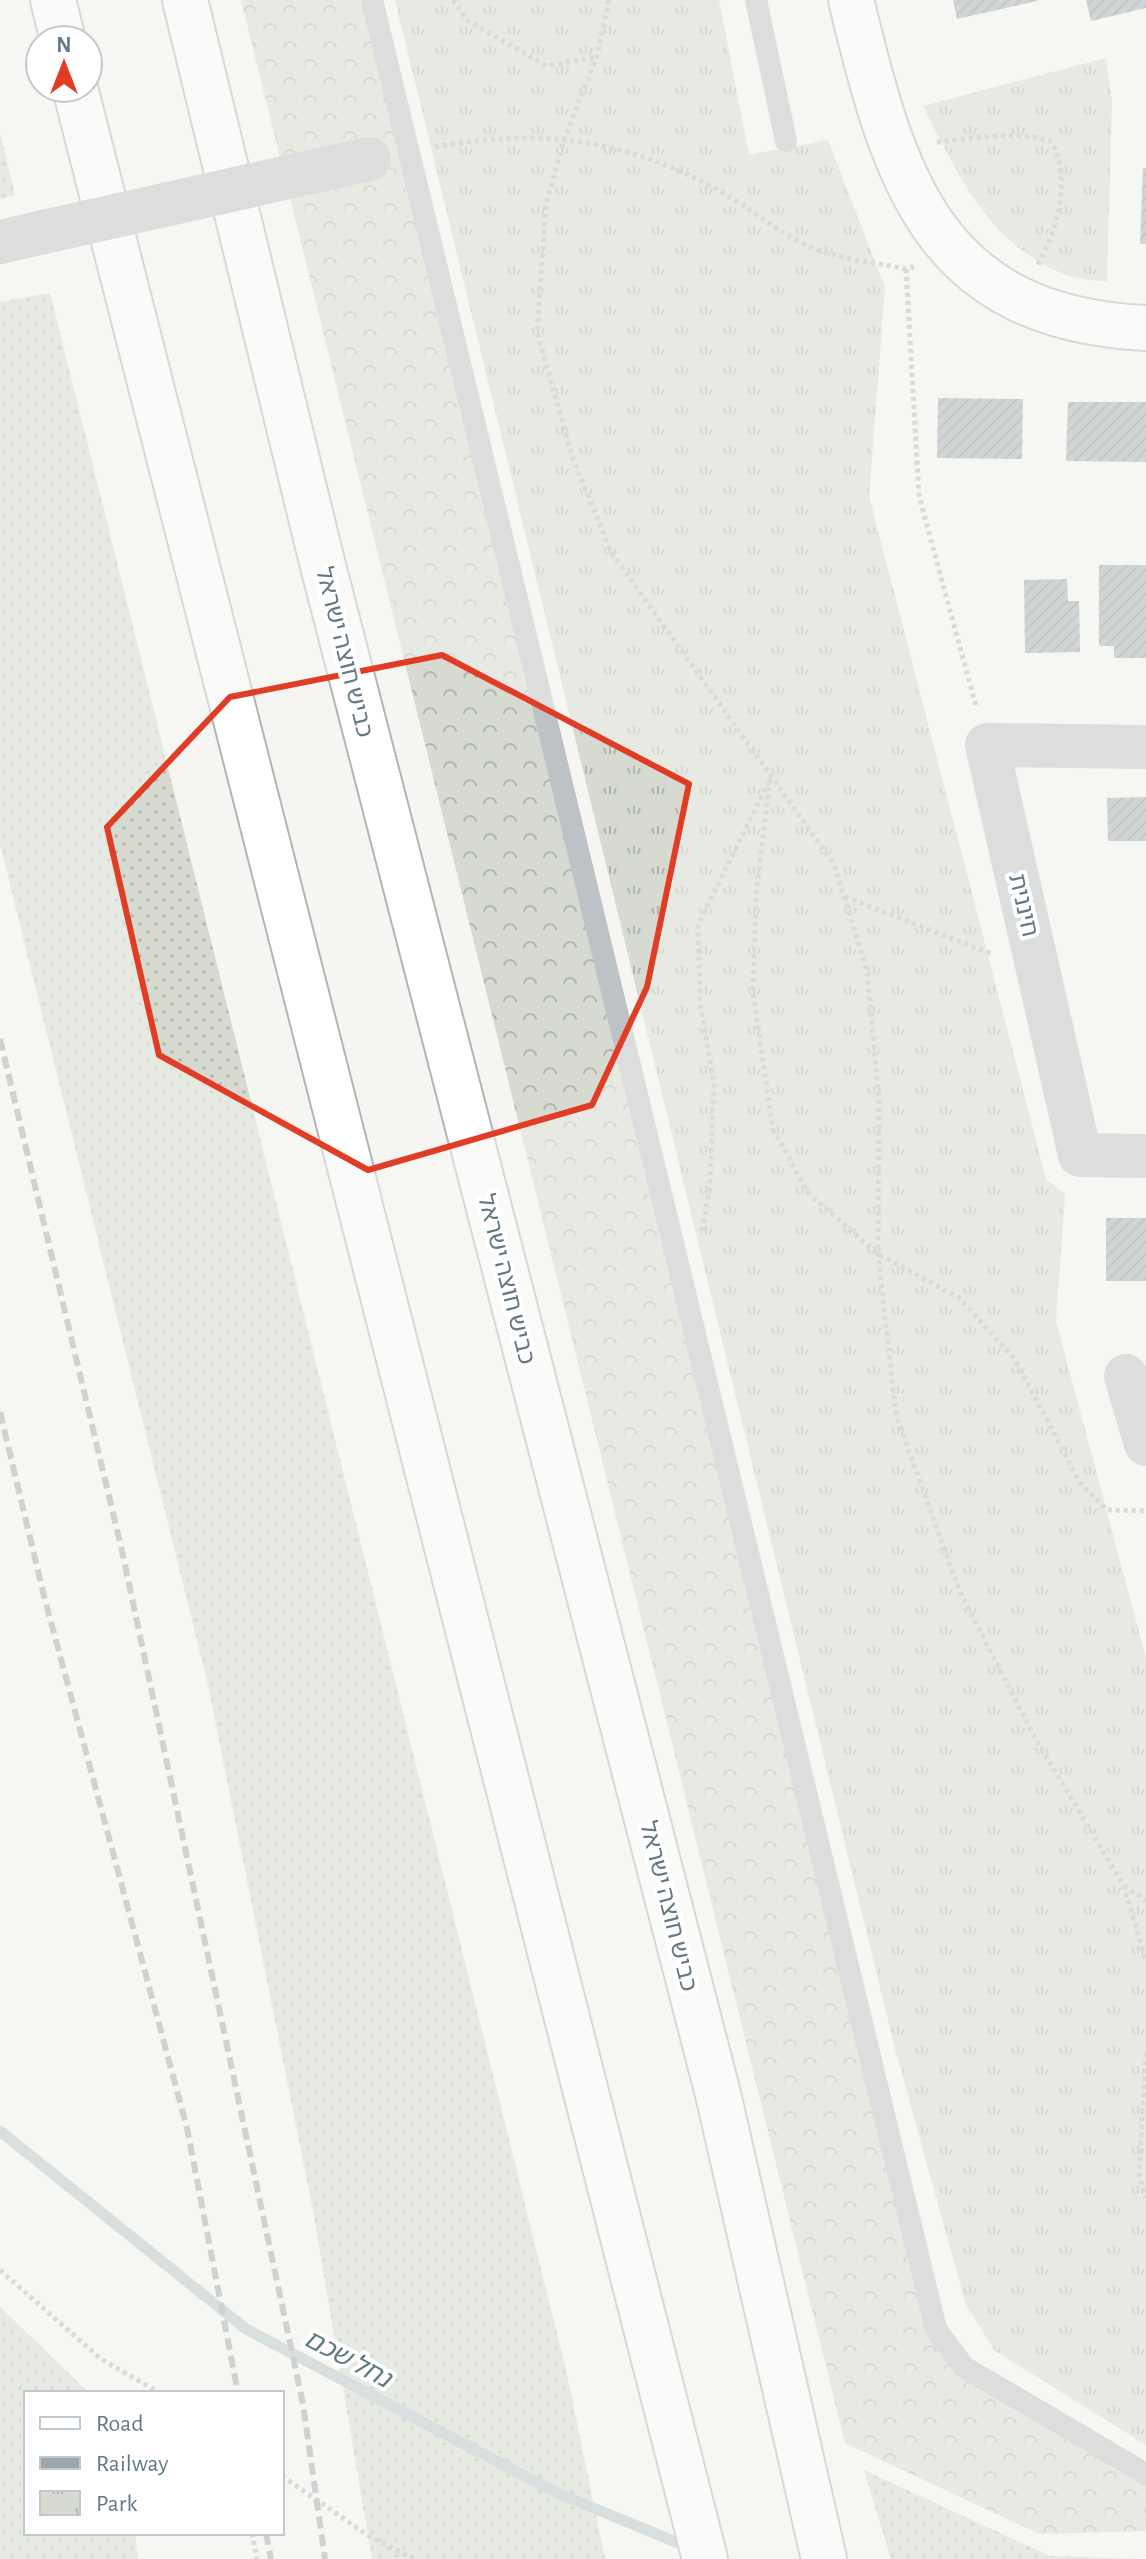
<svg xmlns="http://www.w3.org/2000/svg" width="1146" height="2559" font-family="'Alegreya Sans','Noto Sans Hebrew',sans-serif">
  <defs>
    <pattern id="grass-dots" width="8" height="8" patternUnits="userSpaceOnUse" patternTransform="scale(2)"><rect width="8" height="8" fill="#d6dad1"/><path d="M2 2h.1M6 6h.1" fill="none" stroke="#b1b6af" stroke-width="1.8" stroke-linecap="round"/></pattern>
    <pattern id="forest-crowns" width="20" height="18" patternUnits="userSpaceOnUse" patternTransform="scale(2)"><rect width="20" height="18" fill="#d6dad1"/><path d="M2 6a3 3 0 1 1 6 0M12 15a3 3 0 1 1 6 0" fill="none" stroke="#b1b6af"/></pattern>
    <pattern id="park-tufts" width="24" height="20" patternUnits="userSpaceOnUse" patternTransform="scale(2)"><rect width="24" height="20" fill="#d6dad1"/><path d="M3 7l-1-3M5 7V3M7 7l1-3M15 17l-1-3M17 17v-4M19 17l1-3" fill="none" stroke="#b1b6af"/></pattern>
    <pattern id="building-hatch" width="6" height="6" patternUnits="userSpaceOnUse" patternTransform="scale(2)"><rect width="6" height="6" fill="#a3aeb1"/><path d="M-1 1l2-2M0 6l6-6M5 7l2-2" fill="none" stroke="#889295"/></pattern>
  </defs>
  <rect width="100%" height="100%" fill="#f6f5f2"/>
  <path fill="url(#grass-dots)" d="M0,132l15,63 -15,4z
    M50,293l515,2072 40,194h-233l-59,-348 -105,-526 -208,-841v-542z
    M0,2307l89,86h-63v140h109l3,26h-138z
    M864,2470l186,86 89,3h-248z"/>
  <path fill="url(#forest-crowns)" d="M241,0h131l564,2329 28,38 182,107v57l-107,3 -194,-91z"/>
  <path fill="url(#park-tufts)" d="M395,0h324l30,155 79,-15 57,147 -16,209 177,683 19,15 -9,127 90,337v787l-151,-94 -29,-46 -71,-256z
    M1106,58l6,43 -5,181c-13,-2 -30,-3 -43,-8 -75,-29 -107,-101 -141,-168z"/>
  <g fill="none" stroke-linecap="round" stroke-linejoin="round">
    <path stroke="#b3c3c5" stroke-width="11" d="M0,2131l246,198 309,163 135,56"/>
  </g>
  <path fill="url(#building-hatch)" d="M953,0h84v1l-80,18z
    M1086,0h60v8l-55,13z
    M1143,168h3v76h-6z
    M938,398l85,1 -1,60 -85,-1z
    M1068,402h78v60l-80,-1z
    M1099,565h47v93h-32v-12h-15z
    M1067,579l1,22h11l1,51 -55,1 -1,-73z
    M1146,797v44h-38l-1,-43z
    M1106,1218h40v63h-40z"/>
  <g fill="none" stroke-linecap="round" stroke-linejoin="round">
    <g stroke="#afb6b9" stroke-width="48">
      <path id="secondary" d="M851,0c43,178 81,318 295,328"/>
    </g>
    <g stroke="#b0b5b8" stroke-width="48">
      <path id="highway" d="M53,0l10,40
        M185,0l136,558 397,1536 106,465
        M75,88l630,2471"/>
    </g>
    <path stroke="#b7bbbd" stroke-width="5" stroke-dasharray="4 4" stroke-linecap="butt" d="M453,0l15,21 79,45 49,-9
      M609,0l-12,56 -32,81 -19,68 -9,127 35,124 39,96 223,312 33,107 12,128 -1,155 18,161 63,175 75,146 90,150 22,76
      M937,142c36,-3 80,-13 115,0 19,38 6,86 -14,123
      M435,147c105,-19 188,-9 283,43 30,17 57,40 88,55 28,14 69,17 100,24l10,-3
      M906,269l13,227 57,210
      M770,779l-14,117 -3,97 20,136 36,65 69,60 80,43 56,61 66,125 27,27 39,1
      M845,897l147,57
      M703,1231l7,-51 4,-97 -14,-80 -2,-78 70,-142
      M1124,1886l22,15
      M1146,2053l-7,121 7,24
      M0,2270l101,89 59,34
      M282,2476l87,60 45,23
      M252,2533l5,26"/>
    <path stroke="#bcc2c5" stroke-width="22" d="M372,0l564,2329 28,38 182,107
      M756,0l30,141"/>
    <path stroke="#bcc2c5" stroke-width="44" d="M0,242l57,-13
      M1146,747l-159,-2 93,410 66,1
      M1126,1376l20,68"/>
    <use href="#secondary" stroke="#fff" stroke-width="44"/>
    <use href="#highway" stroke="#fff" stroke-width="44"/>
    <path stroke="#9ea6aa" stroke-width="6" stroke-dasharray="12 6" stroke-linecap="butt" d="M0,1039l122,512 181,853 22,155
      M0,1412l44,184 143,532 51,265
      M266,2533l5,26"/>
    <path stroke="#bcc2c5" stroke-width="44" d="M57,229l312,-70"/>
  </g>
  <path d="M0 0H1146V2559H0ZM442,655l247,129 -42,203 -55,118 -224,65 -209,-115 -52,-228 123,-130z" fill="#f6f5f2" fill-opacity=".55" fill-rule="evenodd"/>
  <path fill="none" stroke="#e13c26" stroke-width="6" stroke-linejoin="round" d="M442,655l247,129 -42,203 -55,118 -224,65 -209,-115 -52,-228 123,-130z"/>
  <g text-anchor="middle" stroke-width="8" stroke-linejoin="round" paint-order="stroke">
    <g font-size="24" fill="#657983" stroke="#fff">
      <text transform="translate(345 652) rotate(76)" y="8">כביש חוצה ישראל</text>
      <text transform="translate(1024 905) rotate(77)" y="8">חיננית</text>
      <text transform="translate(507 1279) rotate(76)" y="8">כביש חוצה ישראל</text>
      <text transform="translate(669 1906) rotate(76)" y="8">כביש חוצה ישראל</text>
    </g>
    <g font-size="26" font-style="italic" fill="#607b7f" stroke="#fff">
      <text transform="translate(348 2358) rotate(28)" y="9">נחל שכם</text>
    </g>
  </g>
  <rect x="24" y="2391" width="260" height="144" fill="#ffffff" stroke="#c1c9cd" stroke-width="2"/>
  <rect x="40" y="2417" width="40" height="12" fill="#ffffff" stroke="#c1c9cd" stroke-width="2"/>
  <text x="96" y="2431" font-size="24" fill="#657983">Road</text>
  <rect x="40" y="2457" width="40" height="12" fill="#9ea6aa" stroke="#c1c9cd" stroke-width="2"/>
  <text x="96" y="2471" font-size="24" fill="#657983">Railway</text>
  <rect x="40" y="2491" width="40" height="24" fill="url(#park-tufts)" stroke="#c1c9cd" stroke-width="2"/>
  <text x="96" y="2511" font-size="24" fill="#657983">Park</text>
  <g transform="translate(64 64)"><circle r="38" fill="#ffffff" stroke="#c1c9cd" stroke-width="2"/>
  <path d="M0-6L14 30L0 20L-14 30Z" fill="#e13c26"/>
  <text y="-12" font-size="22" font-weight="bold" text-anchor="middle" fill="#657983">N</text>
  </g>
</svg>
